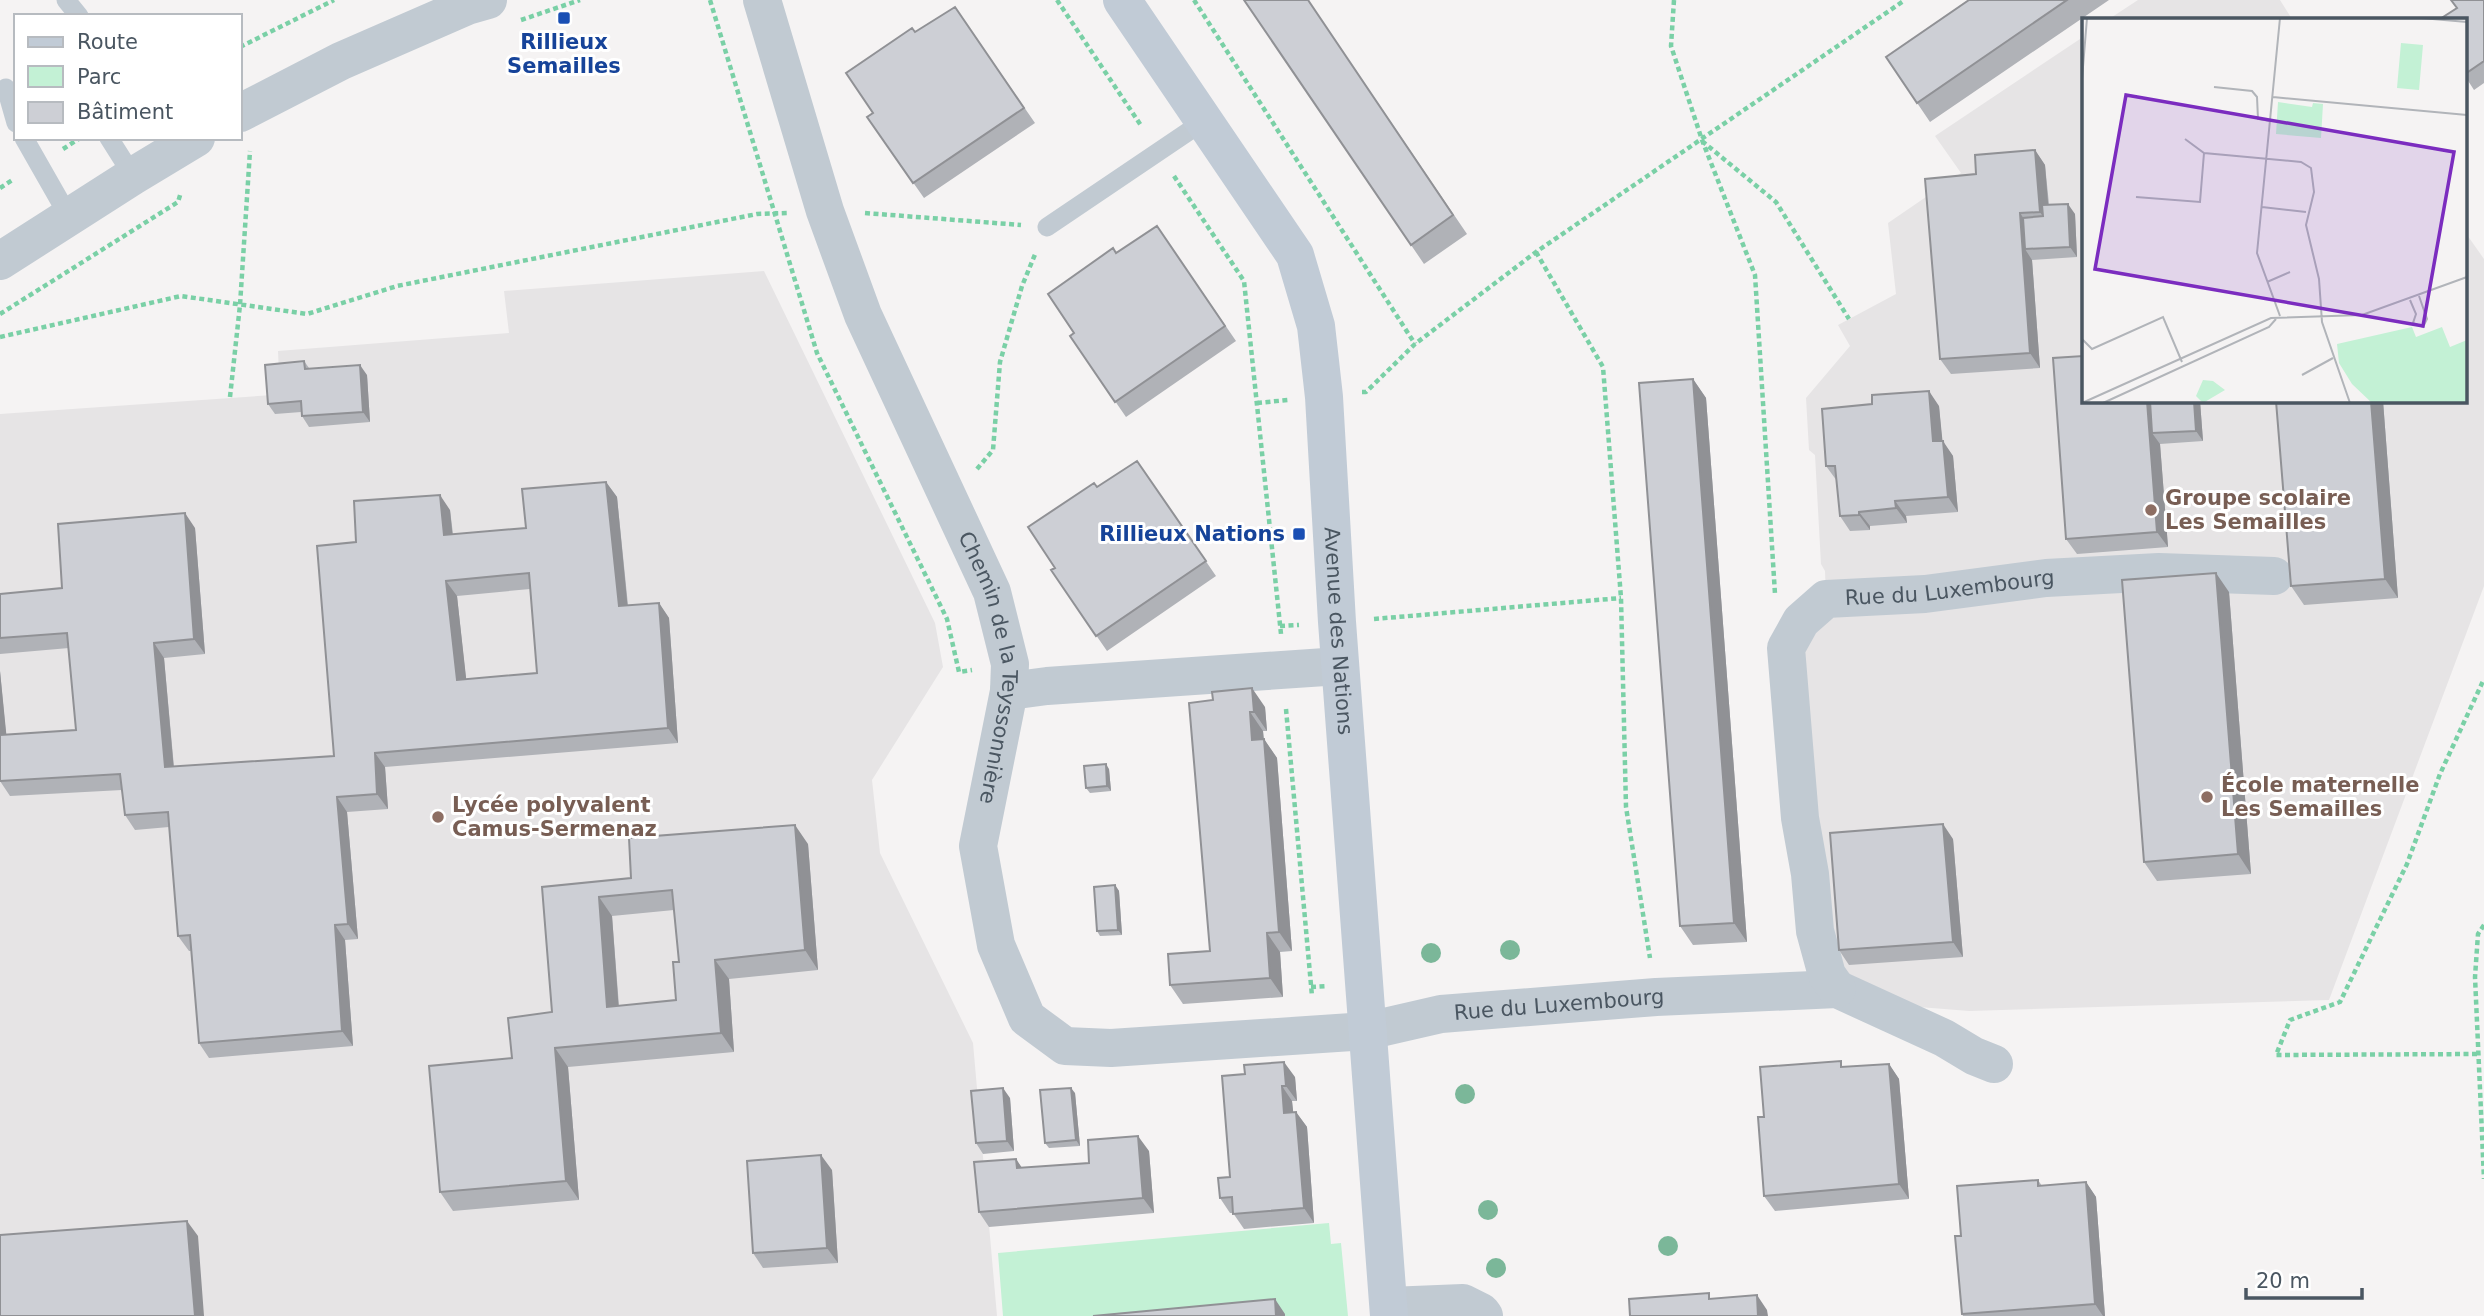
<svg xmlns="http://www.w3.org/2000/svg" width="2484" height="1316" font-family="'DejaVu Sans',sans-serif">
  <rect width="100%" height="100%" fill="#f5f3f3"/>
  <path fill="#e6e4e5" d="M2138,0h142l12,19h-183z
    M2083,37v364h382v-169l19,27v327l-155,414 -360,11 -50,-4 -90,-42 -28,-337 25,-29 -1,-28 -4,-7 -6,-109 -6,-5 -3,-52 44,-52 -12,-21 58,-31 -8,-71 73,-50 -26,-37z
    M764,271l171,352 8,44 -71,113 8,73 93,190 24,273h-997v-902l273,-19 6,-21 -1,-23 231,-18 -5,-42z"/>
  <path fill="#c3f1d5" d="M1329,1223l2,21 10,-1 7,73h-345l-5,-63z"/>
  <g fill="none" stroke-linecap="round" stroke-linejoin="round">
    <path stroke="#7ad0a6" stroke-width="4.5" stroke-dasharray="5 3.5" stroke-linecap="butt" d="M710,0l107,353 130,266 12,53 13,-2
      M1057,0l85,127
      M1194,0l221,344
      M1674,0l-3,46 31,94 53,135 20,319
      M521,20l59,-20
      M240,47l94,-47
      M1702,141l74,61 73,117
      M63,149l17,-11
      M1174,176l70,105 37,353
      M0,188l14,-9
      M865,213l156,12
      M1536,252l67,115 18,231 5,209 24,151
      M0,314l178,-112 3,-10
      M0,337l181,-41 126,18 90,-28 360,-72 30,-1
      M1362,392h4l49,-48 121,-92 369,-252
      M230,397l10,-92 10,-154
      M1257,403l31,-3
      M977,469l16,-19 7,-88 22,-76 14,-34
      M1374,619l247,-21
      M1280,626l19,-1
      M1286,709l26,287
      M2484,925l-6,9 -3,43 9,202
      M1311,987l17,-1
      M2477,1054l-201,1 14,-35 50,-18 67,-138 33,-90 44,-95"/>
    <path stroke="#c1cad2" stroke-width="19" d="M66,0l13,16
      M6,88l10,35
      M24,138l45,79
      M109,138l24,38
      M1047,227l157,-106"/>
    <g stroke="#c1cad2" stroke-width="38">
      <path id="s1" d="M762,0l63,211 38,104 129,277 18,72 -1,27 -31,155 18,99 31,73 38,28 46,2 256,-17 74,-17 215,-17 181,-8 107,49 30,18 20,8"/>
      <path d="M240,113l101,-52 126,-55 21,-6"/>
      <path d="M0,261l133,-85 63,-38"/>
      <path d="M1009,691l38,-5 293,-20"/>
      <path id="s2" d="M1837,989l-10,-14 -12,-44 -5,-57 -10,-56 -14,-170 15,-27 25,-22 99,-5 121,-16 113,-6 115,4"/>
      <path d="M1389,1306l74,-3 18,9 3,4"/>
    </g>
    <path stroke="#c1cbd6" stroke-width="38" id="s3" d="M1122,0l173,255 21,71 8,71 13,225 52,694"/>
  </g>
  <g fill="#7bb799">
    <circle cx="1510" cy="950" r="10"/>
    <circle cx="1431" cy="953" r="10"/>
    <circle cx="1465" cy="1094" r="10"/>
    <circle cx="1488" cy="1210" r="10"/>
    <circle cx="1668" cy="1246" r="10"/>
    <circle cx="1496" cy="1268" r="10"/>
  </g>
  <path fill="#b0b2b7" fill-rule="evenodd" d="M1244,0h64l159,234 -43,30z
    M1969,0h140l-179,122 -44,-65z
    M2484,0v83l-10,7 -9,-14v-57l-8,-11z
    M955,7l80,116 -111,75 -57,-81 6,-4 42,-81z
    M2035,150l10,15 4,39 26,10 2,43 -45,3 8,108 -89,6 -11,-15 36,-185z
    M1157,226l79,115 -110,76 -56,-81 4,-3 43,-80z
    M304,361l5,7 58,7 3,47 -61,5 -7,-11 -1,-4 -26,2 -7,-10z
    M1693,379l13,19 41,544 -54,3 -13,-19z
    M2083,401h117l3,40 -43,3 8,103 -91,7 -11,-15z
    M2276,401h107l15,197 -94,7 -13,-19z
    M1939,406l3,35 11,15 5,56 -52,4 1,7 -37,3v4l-20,1 -10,-15 -3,-35 -11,-15z
    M1137,461l79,115 -109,75 -56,-81 4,-2 42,-81z
    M606,482l11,15 11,108 31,-2 10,15 9,125 -293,24 3,42 -41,3 11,127 -13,1 8,106 -144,12 -10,-15 -8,-92h-2l-11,-15 -9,-109 -34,3 -10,-15 -3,-25 -112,6 -10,-15v-110l6,64 70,-5 -7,-82 -69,6v-60l62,-6 133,-60 10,126 -41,4 10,109 160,-11 22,-214 94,-32 3,24 73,-6zM530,589l7,84 -71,7 -9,-84z
    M2229,592l22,282 -94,7 -13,-19z
    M1213,700l52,7 2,24h-4l1,8 13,19 15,193 -12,1 3,45 -100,7 -13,-19 40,-34z
    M1109,769l2,22 -21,2 -4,-5z
    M1953,839l10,118 -114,8 -10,-15z
    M808,844l10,126 -89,9 5,73 -166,15 11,133 -126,11 -13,-19 72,-134 40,-46 -10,-125 89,-9zM674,910l5,52 -3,38 -57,6 -7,-90z
    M1115,885l4,6 3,44 -22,1 -3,-5z
    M1889,1064l10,15 10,120 -134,12 -11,-15v-79l81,-50z
    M1245,1074l50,3 2,24h-5l1,11h3l11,15 7,96 -70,6 -11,-16h-3l-10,-15 10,-21z
    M1075,1093l5,53 -31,2 -4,-5z
    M1010,1098l4,53 -31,3 -7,-11z
    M1149,1151l5,62 -165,14 -10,-15 37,-53 6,9 67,-5z
    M832,1170l6,93 -75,5 -10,-15z
    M2038,1180l4,6 44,-4 10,15 9,119h-142l-1,-2 -1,-78z"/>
  <path fill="#909195" d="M2035,150l10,15 5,62 -10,-15z
    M2068,204l7,10 2,43 -7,-10z
    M2020,213l10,15 -5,21 7,11 8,108 -10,-15z
    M360,365l7,10 3,47 -7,-10z
    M1693,379l13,19 41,544 -13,-19z
    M1929,391l10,15 5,50 -11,-15z
    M2147,401h5v32l8,11 8,103 -11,-15z
    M2194,401h6l3,40 -7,-10z
    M2371,401h12l15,197 -13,-19z
    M1943,441l10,15 5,56 -10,-15z
    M606,482l11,15 12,124 -10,-15z
    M440,495l10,15 4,40 -10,-15z
    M1895,501l11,15 1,7 -11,-15z
    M1859,512l11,14v4l-11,-15z
    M185,513l10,15 10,126 -11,-15z
    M2216,573l13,19 22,282 -13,-20z
    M446,581l11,15 11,99 -11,-15z
    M659,603l10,15 9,125 -10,-15z
    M154,643l10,15 11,124 -10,-15z
    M0,671l8,80 -8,-12z
    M1252,688l13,19 2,24 -13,-19z
    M1250,712l13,19 2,28 -13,-19z
    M1264,739l13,19 15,193 -13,-19z
    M375,753l10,14 3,42 -11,-15z
    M1106,764l3,5 2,22 -4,-5z
    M337,797l10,15 11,127 -10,-15z
    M1943,824l10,15 10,118 -10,-15z
    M795,825l13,19 10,126 -13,-20z
    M1115,885l4,6 3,44 -4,-5z
    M599,897l13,19 8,110 -13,-19z
    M335,925l10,15 8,106 -11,-15z
    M1267,933l13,19 3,45 -13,-19z
    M715,960l14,19 5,73 -13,-19z
    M555,1048l13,19 11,133 -13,-19z
    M1284,1062l11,15 2,24 -11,-15z
    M1889,1064l10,15 10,120 -10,-15z
    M1282,1086l10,15 3,27 -11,-15z
    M1003,1088l7,10 4,53 -7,-10z
    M1071,1088l4,5 5,53 -4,-6z
    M1296,1112l11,15 7,96 -10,-15z
    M1138,1136l11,15 5,62 -11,-15z
    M821,1155l11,15 6,93 -11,-15z
    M1016,1159l10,15 -9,-6z
    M2086,1182l10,15 9,119h-2l-8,-12z
    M187,1221l11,15 6,80h-9z
    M1757,1295l10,15 1,6h-10z
    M1275,1299l10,15v2h-9z"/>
  <path fill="#cdcfd5" stroke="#909195" stroke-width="2" fill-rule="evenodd" d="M1244,0h64l145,215 -42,30z
    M1969,0h98l-150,103 -31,-46z
    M2451,0h33v61l-19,13v-55h-25l17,-11z
    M955,7l69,101 -111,75 -46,-66 6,-4 -27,-40 66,-45 3,4z
    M2035,150l5,62 -20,1 10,140 -90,6 -15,-180 51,-5 -1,-19z
    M2068,204l2,43 -45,2 -2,-31 20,-2 -1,-11z
    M1157,226l68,100 -110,76 -45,-66 4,-3 -26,-39 65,-46 3,5z
    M2083,356v45h64l10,131 -91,7 -13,-181z
    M304,361l1,8 55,-4 3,47 -61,4 -1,-15 -33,3 -3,-39z
    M1693,379l41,544 -54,3 -41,-543z
    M1929,391l4,50h10l5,56 -53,4 1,7 -37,4v3l-19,1 -5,-50h-9l-4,-57 50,-5v-9z
    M2150,401h44l2,30 -44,2z
    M2276,401h95l14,178 -94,7z
    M1137,461l69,100 -110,75 -45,-66 4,-2 -27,-41 66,-44 3,4z
    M606,482l13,124 40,-3 9,125 -293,25 2,41 -40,3 11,127 -13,1 7,106 -143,12 -9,-108 -12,1 -10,-124 -43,3 -5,-41 -120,7v-46l76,-5 -9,-97 -67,5v-44l62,-6 -4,-64 127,-11 9,126 -40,4 11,124 169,-11 -17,-210 39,-4 -2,-41 86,-6 4,40 82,-7 -4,-39zM529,573l8,100 -80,7 -11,-99z
    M2216,573l22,281 -94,8 -22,-282z
    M1252,688l2,24h-4l2,28 12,-1 15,193 -12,1 3,45 -100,7 -2,-31 42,-3 -21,-248 24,-3 -1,-8z
    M1106,764l1,22 -21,2 -2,-22z
    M1943,824l10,118 -114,8 -9,-117z
    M795,825l10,125 -90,10 6,73 -166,15 11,133 -126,11 -11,-126 83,-8 -4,-40 44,-6 -10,-125 89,-9 -2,-40zM672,890l7,72h-6l3,38 -69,7 -8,-110z
    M1115,885l3,45 -21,1 -3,-44z
    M1841,1061v6l48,-3 10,120 -135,12 -6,-79h6l-4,-50z
    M1284,1062l2,24h-4l2,27 12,-1 8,96 -71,6 -1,-17 -12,1 -2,-20 12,-1 -8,-101 23,-2 -1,-9z
    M1003,1088l4,53 -31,2 -5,-52z
    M1071,1088l5,52 -31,3 -5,-53z
    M1138,1136l5,62 -164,14 -5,-50 42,-3 1,9 72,-5 -1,-23z
    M821,1155l6,93 -74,5 -6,-92z
    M2038,1180v6l48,-4 9,122 -133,10 -7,-78h6l-4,-50z
    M187,1221l8,95h-195v-81z
    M1709,1293v6l48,-4 1,21h-128l-1,-17z
    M1275,1299l1,17h-183z"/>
  <g fill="#1a4fb4" stroke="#fff" stroke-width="2.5">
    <rect x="557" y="11" width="14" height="14" rx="3.5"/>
    <rect x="1292" y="527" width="14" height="14" rx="3.5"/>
  </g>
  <g fill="#8d6e63" stroke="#fff" stroke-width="2.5">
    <circle cx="2151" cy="510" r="7"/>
    <circle cx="2207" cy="797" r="7"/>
    <circle cx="438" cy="817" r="7"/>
  </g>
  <g text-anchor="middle" stroke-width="6" stroke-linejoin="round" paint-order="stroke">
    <g font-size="21" font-weight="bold" fill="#164399" stroke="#fff">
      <text x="564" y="49">Rillieux<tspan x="564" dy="24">Semailles</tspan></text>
      <text x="1285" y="541" text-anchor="end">Rillieux Nations</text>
    </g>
    <g font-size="21" font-weight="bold" fill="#785e54" stroke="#fff" text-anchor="start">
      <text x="2165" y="505">Groupe scolaire<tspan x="2165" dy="24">Les Semailles</tspan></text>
      <text x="2221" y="792">École maternelle<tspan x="2221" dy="24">Les Semailles</tspan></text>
      <text x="452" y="812">Lycée polyvalent<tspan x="452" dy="24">Camus-Sermenaz</tspan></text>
    </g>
    <g font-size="21" fill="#4a5661" stroke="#fff">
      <text dy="7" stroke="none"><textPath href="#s2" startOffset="536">Rue du Luxembourg</textPath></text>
      <text dy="7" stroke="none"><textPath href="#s3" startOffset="688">Avenue des Nations</textPath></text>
      <text dy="7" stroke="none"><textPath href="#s1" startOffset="712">Chemin de la Teyssonnière</textPath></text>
      <text dy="7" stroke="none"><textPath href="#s1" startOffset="1620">Rue du Luxembourg</textPath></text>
    </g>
  </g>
  <g transform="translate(2082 18)">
    <rect width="385" height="385" fill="#f5f3f3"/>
    <path d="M319,25l22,2 -4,45 -22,-2zM196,84l34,5 1,-4 10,1 -2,34 -45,-4zM330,309l4,10 26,-10 8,20 17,-7v63h-95l-20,-19 -13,-21 -2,-19zM121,362l10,1 12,9 -22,13 -7,-7z" fill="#c3f1d5"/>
    <path fill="none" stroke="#b1b4b9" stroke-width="2" d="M339,0l46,4M0,61l5,-61M132,69l38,4 5,6 1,22 12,2M191,79l194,18M103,121l19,14 97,9 10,6 3,24 -8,33 13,54 3,43 28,81M54,179l64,5 4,-49M180,189l44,5M185,264l23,-10M328,282l6,14 -3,9 10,4 4,-8 -8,-23M198,298l-23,-63 23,-235M0,321l10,10 71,-32 19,45M220,357l31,-17M0,385l189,-85 91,-3 105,-38M21,385l166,-76 7,-8"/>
    <path fill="#7b2cbf" fill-opacity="0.15" stroke="#7b2cbf" stroke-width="3.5" d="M44,77l328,57 -31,174 -328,-57z"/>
    <rect width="385" height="385" fill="none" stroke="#4a5661" stroke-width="3.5"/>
  </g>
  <rect x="14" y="14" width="228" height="126" fill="#ffffff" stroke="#b7bbc0" stroke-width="2"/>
  <rect x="28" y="37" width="35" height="10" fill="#c1cbd6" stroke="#b7bbc0" stroke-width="2"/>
  <text x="77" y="49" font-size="21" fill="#4a5661">Route</text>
  <rect x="28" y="66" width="35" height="21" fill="#c3f1d5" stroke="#b7bbc0" stroke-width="2"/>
  <text x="77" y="84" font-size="21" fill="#4a5661">Parc</text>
  <rect x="28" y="102" width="35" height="21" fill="#cdcfd5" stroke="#b7bbc0" stroke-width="2"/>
  <text x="77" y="119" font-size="21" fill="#4a5661">Bâtiment</text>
  <path d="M2246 1288v10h116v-10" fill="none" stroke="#4a5661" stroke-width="3.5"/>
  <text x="2256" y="1288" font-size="21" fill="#4a5661" stroke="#ffffff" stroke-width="5" paint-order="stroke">20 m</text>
</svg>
